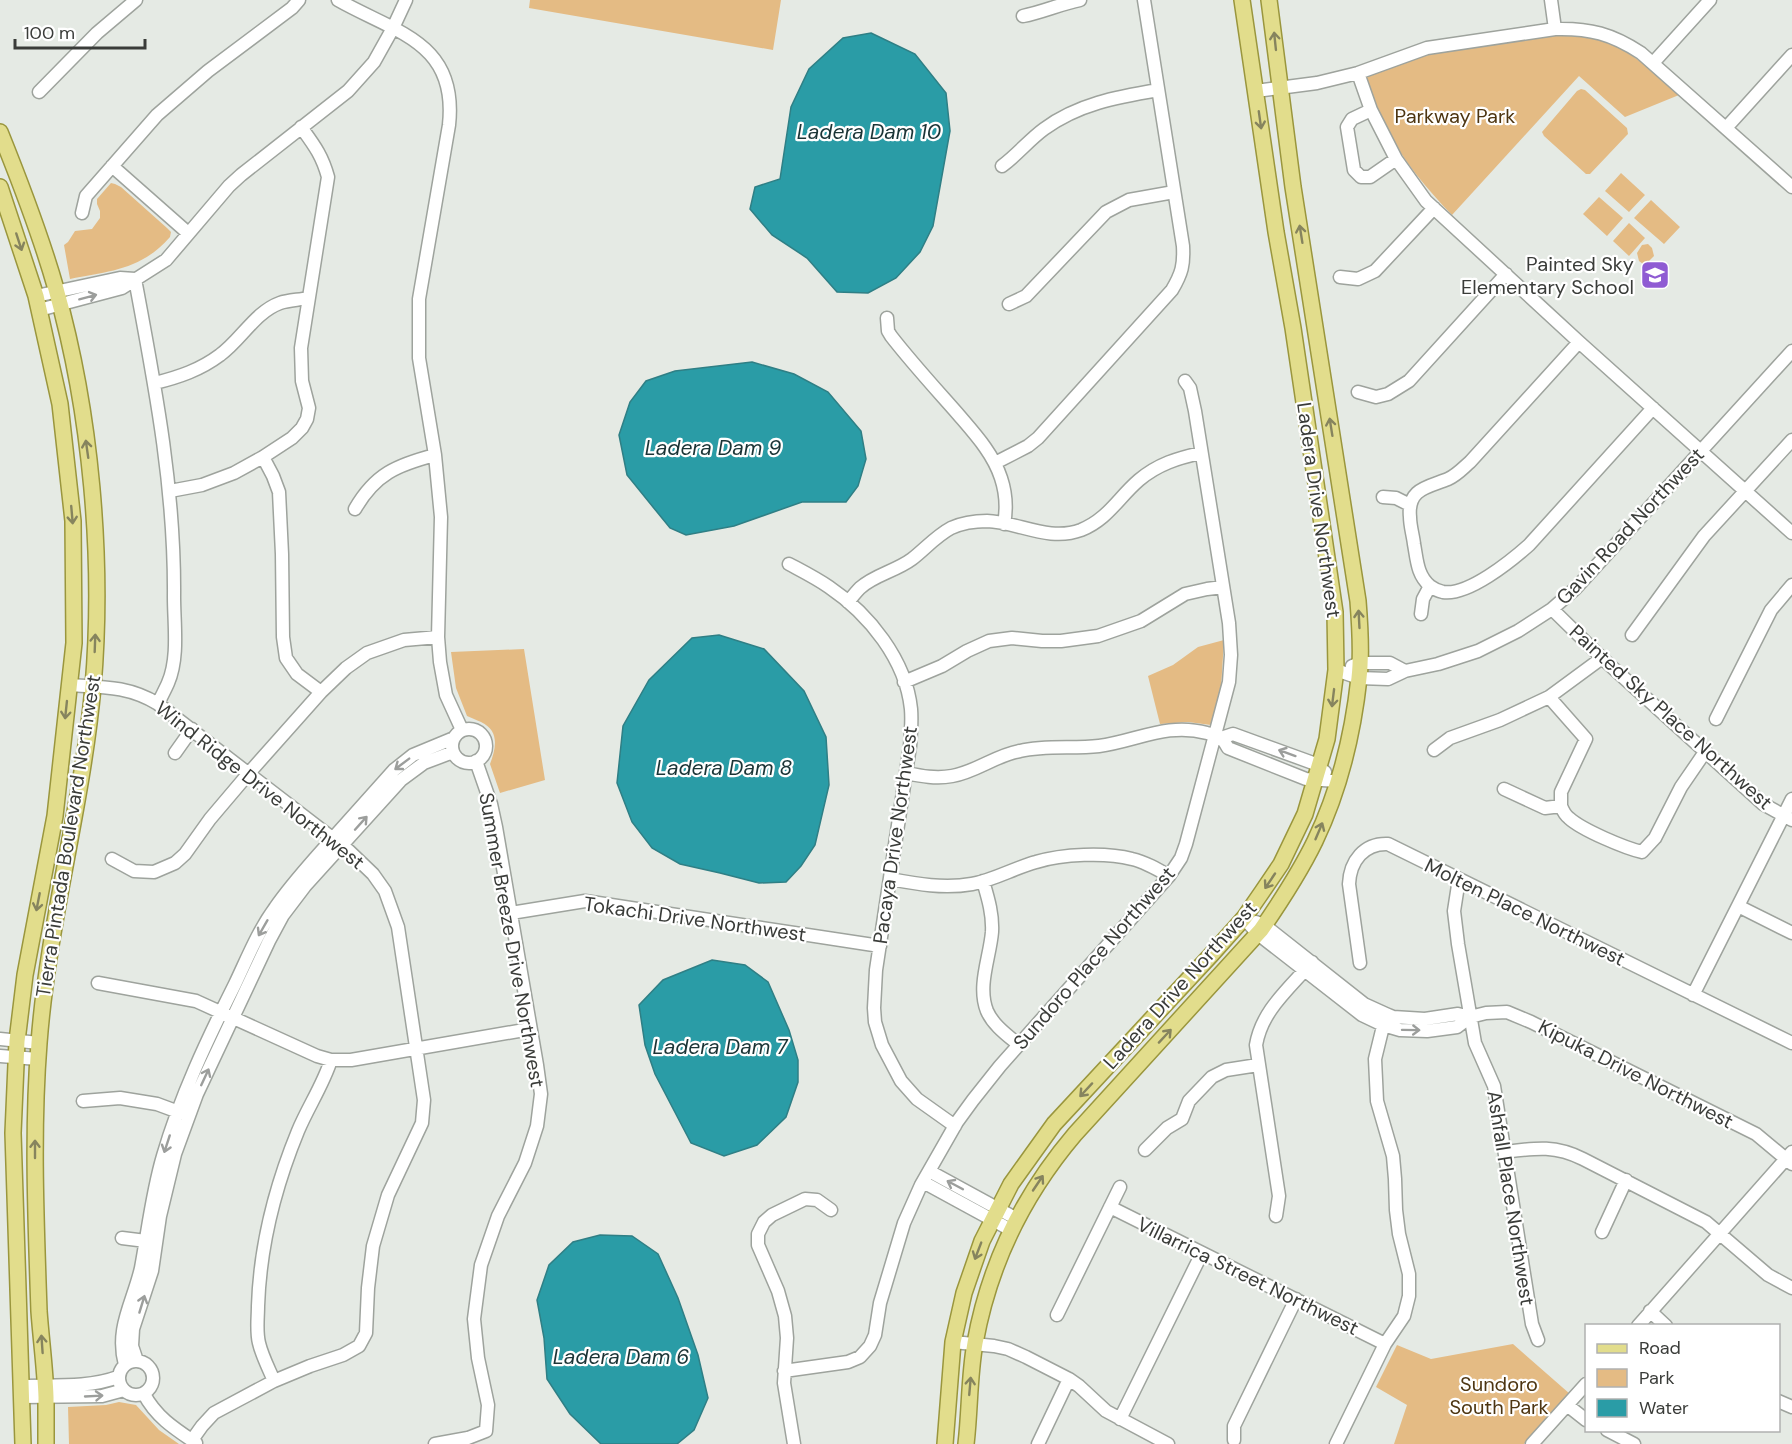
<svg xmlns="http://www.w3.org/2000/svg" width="1792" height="1444" font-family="'DM Sans',sans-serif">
  <rect width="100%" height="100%" fill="#e5eae4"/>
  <path fill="#e4bb84" d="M530,0h251l-8,50 -244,-42z
    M1561,35c9,1 19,1 28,2 37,8 63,33 90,58l-54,22 -46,-41 -127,139c-25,-26 -49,-54 -65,-86 -9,-17 -15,-35 -21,-53l65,-22z
    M1581,89l4,1 42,38 1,6 -2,2 -36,38h-4l-42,-38 -2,-4 35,-41z
    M1621,173l24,22 -16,17 -24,-21z
    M111,183l4,1 6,3 46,41 4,4 -1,5c-29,33 -60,34 -100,42l-6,-34 4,-3 7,-11 17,-2 8,-11v-7l-3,-7v-5z
    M1599,197l24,21 -16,18 -24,-22z
    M1651,200l29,27 -16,17 -30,-26z
    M1629,223l16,15 -16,18 -16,-15z
    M1648,244l4,4 2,8 -8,8h-3l-4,-3 -2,-8 5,-8z
    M1224,640l-3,48 -10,37 -23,-3 -28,2 -12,-48 25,-11 25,-18z
    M524,649l21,131 -45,13 -10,-29c6,-16 10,-33 -9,-42 -5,-2 -9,-4 -14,-6l-11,-28 -5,-36z
    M1513,1344l57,50 -46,50h-130l13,-39 -31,-18 21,-42 34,14z
    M119,1402l17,3 23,25 20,14h-110l-1,-37 38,-2z"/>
  <path fill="#2a9ca6" stroke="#2f7f85" stroke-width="1.5" d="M871,33l44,21 31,39 4,38 -17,95 -13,26 -24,26 -28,15 -31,-1 -30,-34 -35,-23 -22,-26 5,-22 25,-8 11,-72 18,-38 34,-31z
    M752,362l42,12 34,18 33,39 5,28 -8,27 -12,16h-44l-68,24 -48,9 -16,-7 -43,-53 -8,-40 11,-33 16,-21 29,-10z
    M719,635l45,14 40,42 22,46 3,48 -14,60 -14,21 -15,16 -27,1 -39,-10 -40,-9 -28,-16 -20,-26 -15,-39 6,-57 26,-46 43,-42z
    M712,960l33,5 23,17 21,48 9,30v22l-12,35 -29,28 -33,11 -33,-13 -36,-69 -10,-29 -6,-40 24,-25z
    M600,1235l32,1 26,18 20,44 20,57 10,43 -14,32 -17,14h-76l-31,-30 -23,-35 -3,-41 -7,-38 12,-35 24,-23z"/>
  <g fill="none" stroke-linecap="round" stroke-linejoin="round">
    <g stroke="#9ea39d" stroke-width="15">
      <path id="minor" d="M338,0c58,33 120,42 111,125l-30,174v59l16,97 6,62 -3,120 2,25 6,33 16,35
        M1551,0l4,29
        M1023,16c20,-4 37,-12 57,-16
        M1653,63l57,-63
        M1358,73l13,37 25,49 30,42 153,141 213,191
        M1256,91l61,-8 41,-10 69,-25 128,-19c35,-1 57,5 86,24l151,134
        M39,92l58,-59 39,-33
        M1371,110l-19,9 -5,8 7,43 7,7h9l26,-18
        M1726,128l66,-73
        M112,166l76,67
        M1002,166c16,-12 27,-26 42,-37 34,-25 73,-32 114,-39
        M82,213l4,-17 71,-81 51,-44 84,-63 7,-8
        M1340,277l18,2 17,-8 59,-63
        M135,279c20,107 40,209 39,318 0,27 5,61 -6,86 -3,7 -7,14 -10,21
        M36,296l84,-18 15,1
        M1009,304l17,-8 80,-84 23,-12 45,-8
        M39,310l83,-22 44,-28 63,-74 12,-11 107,-84 26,-29 19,-34 13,-28
        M887,318l1,13 3,5c21,27 44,52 66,77 17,20 36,40 44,65 5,15 6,30 3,46
        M155,383c24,-6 45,-13 65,-28 21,-15 35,-43 60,-52 8,-3 19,-3 28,-5
        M1358,392l18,5 12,-3 21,-13 97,-107
        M263,457l10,19 6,16 3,62 1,83 3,21 11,16 24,18
        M995,463l33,-17 10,-8 134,-148c10,-17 12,-25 11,-44l-39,-246
        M170,491l32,-6 32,-12 29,-16 29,-19 10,-10 5,-9 2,-11 -7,-27 -1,-33 27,-171c-6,-22 -14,-32 -27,-50
        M1383,497l13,1 14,7
        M355,509c20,-35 42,-44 80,-54
        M789,564c13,7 27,14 40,23 40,27 77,73 82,122 1,12 0,25 -1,37l-34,224 -2,38 1,14 7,23 19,36 16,18 38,27
        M1430,586c4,3 8,5 13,6 25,4 68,-31 86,-47l124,-137
        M848,602c4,-5 8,-10 12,-14 14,-13 36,-17 52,-29 13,-10 24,-23 39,-31 11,-5 24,-7 36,-7 31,1 62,21 94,9 27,-11 37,-32 58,-50 19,-16 39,-22 62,-27
        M1552,609l50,49 161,146 29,16
        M1421,614l2,-15 7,-13c-13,-11 -13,-26 -16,-42 -1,-9 -4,-18 -4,-27 -3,-29 19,-30 38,-38 9,-4 15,-11 22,-17l109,-120
        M1632,635l72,-99 88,-96
        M1352,666l8,-3h30l15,8
        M1336,670l23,8 29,1 17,-8 33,-7 40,-13 40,-20 34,-22 24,-21 216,-237
        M904,682l38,-16 25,-15 22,-10 23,-3 30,3h19l37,-5 43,-15 44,-27 22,-5 16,-2
        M69,685c33,2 60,1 89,19l191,147 24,23 12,17 13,36 26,173 -2,23 -34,72 -15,51 -5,42 -2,45 -7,13 -16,9 -33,11 -36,15 -60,32 -12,13 -10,14
        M1549,697l37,42 -25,53v14
        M1716,719l55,-109 21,-25
        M452 746a17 17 0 1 1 34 0a17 17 0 1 1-34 0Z
        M1221,738l12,-4 80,29 12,9
        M1434,750l16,-12 50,-18 49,-23 53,-39
        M175,753l17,-24
        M906,773c15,3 30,6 46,3 24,-4 44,-21 68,-25 26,-6 53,-2 79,-5 38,-5 68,-24 108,-13 4,1 9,2 13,4 3,3 6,7 8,11l78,31 32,2
        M1504,789l41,19 16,-2c2,5 4,9 8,12 13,12 56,30 73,34l13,-14 26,-51 24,-35
        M112,859l22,12 20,1 21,-9 10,-9 25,-35 39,-46 72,-81 25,-24 21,-15 37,-13 34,-3
        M890,879c27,5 54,10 82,5 22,-4 42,-16 64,-22 26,-8 70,-10 96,-3 13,3 25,10 37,17
        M1459,879l-5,32 4,33 17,99 19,43 38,238 6,16
        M983,881c5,17 10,33 9,51 -2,25 -15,54 -5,79 6,14 20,24 32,34
        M1738,906l54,27
        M511,913l74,-12 295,45
        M1244,918l14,16 104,81 21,10 17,5 27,1 30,-4 13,-10 16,-4 21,-1 24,10 225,112 36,30
        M1256,922l8,3 100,79 22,10 7,3 32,2 33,-5 12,3
        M1360,963l-11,-79c1,-23 15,-41 39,-40l404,199
        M98,983l98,18 121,55 14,4h20l179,-31
        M1693,995l99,-196
        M0,1039l39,4
        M0,1056l38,3
        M83,1101l37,-3 37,6 27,10
        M1145,1150l22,-22 15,-9 7,-18 23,-24 14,-7 32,-5
        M1505,1152c31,-4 50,-7 78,7l123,63 62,53 24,13
        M929,1171l88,48
        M923,1182l88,48
        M1110,1207l275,137
        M1276,1216l3,-20 -23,-151c6,-35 33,-56 56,-83
        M1602,1232l24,-52
        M122,1238l32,4
        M1650,1311l16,15
        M1057,1315l63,-128
        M1638,1326l154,-174
        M953,1342l41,4 14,3 18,8 43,22 10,7 27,25 62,33
        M119 1378a17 17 0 1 1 34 0a17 17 0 1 1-34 0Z
        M137,1361l-5,-15 1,-17 19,-58 8,-55 15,-62 22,-60 72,-153 14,-26 22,-29 96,-106 23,-17 29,-11
        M125,1365c-10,-37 8,-62 16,-97 7,-37 11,-75 22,-112 17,-59 44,-116 72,-172 12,-25 23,-53 40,-76 13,-19 28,-36 43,-53 25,-28 51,-57 76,-85l19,-15 41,-17
        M784,1371l64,-9 12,-5 10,-11 5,-11 5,-32 24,-80 17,-38 36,-63 16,-22 27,-34 169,-190 12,-18 5,-14 43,-162 2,-27 -2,-32 -34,-212 -5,-23 -5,-7
        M274,1381c-5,-12 -12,-25 -15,-38 -3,-12 -1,-25 -1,-37 2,-60 17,-119 40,-175 10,-24 25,-46 33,-71
        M22,1386c32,-1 66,2 96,-9
        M144,1394c12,23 31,35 52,49
        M22,1397l80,-1 22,-6
        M1778,1401l14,6
        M1567,1405l19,15
        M1120,1419l82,-166
        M1607,1430l27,14
        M1234,1440v-14l62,-127
        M435,1444l33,-6 18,-7 2,-26 -10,-47 -4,-39 7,-54 17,-49 27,-53 12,-37 4,-32 -4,-29 -41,-238 -5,-23 -15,-43
        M794,1444l-10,-61 3,-45 -2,-22 -7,-25 -20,-46v-11l6,-12 8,-7 33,-16 12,1 14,10
        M1038,1444l31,-65
        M1336,1444l49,-100 19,-28 5,-20v-22l-10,-40 -3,-24 -1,-31 -2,-23 -16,-55 -2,-42 11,-45
        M1532,1444l54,-60"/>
    </g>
    <g stroke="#9a963d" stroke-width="18">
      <path id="major" d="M0,132c21,52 41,104 56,157 35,124 48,270 37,398 -11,120 -45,236 -54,356 -7,89 -3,179 0,268 2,28 6,57 7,86 0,16 0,31 0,47
        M0,187l36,109 24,108 13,117 1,122 -19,173 -30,159 -8,66 -4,92 10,311
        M945,1444l8,-102 11,-49 18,-52 29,-57 43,-60 157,-169 33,-37 18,-26 19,-28 24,-50 22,-75 9,-69 -1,-58 -42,-284 -17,-96 -34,-232
        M966,1444c4,-34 3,-67 9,-101 14,-78 49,-149 100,-209l186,-204c20,-29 39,-58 54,-89 24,-50 38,-108 44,-163 3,-25 1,-52 -1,-77l-65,-414 -24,-187"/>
    </g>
    <use href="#minor" stroke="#fff" stroke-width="12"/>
    <use href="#major" stroke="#e2dd8c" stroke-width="15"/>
  </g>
  <defs><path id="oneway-shaft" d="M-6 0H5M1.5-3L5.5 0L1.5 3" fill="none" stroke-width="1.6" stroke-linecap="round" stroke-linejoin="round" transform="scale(1.5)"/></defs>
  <g stroke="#86845e">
    <use href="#oneway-shaft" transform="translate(1275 41) rotate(-96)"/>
    <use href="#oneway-shaft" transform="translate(1260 120) rotate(82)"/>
    <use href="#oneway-shaft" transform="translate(1301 234) rotate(-99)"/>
    <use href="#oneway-shaft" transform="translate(19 242) rotate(72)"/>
    <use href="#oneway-shaft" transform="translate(1331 427) rotate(-99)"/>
    <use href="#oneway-shaft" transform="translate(87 449) rotate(-98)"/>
    <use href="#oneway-shaft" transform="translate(72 515) rotate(85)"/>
    <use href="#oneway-shaft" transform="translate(1359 619) rotate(-93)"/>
    <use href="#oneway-shaft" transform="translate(95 643) rotate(-88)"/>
    <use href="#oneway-shaft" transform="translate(1333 698) rotate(97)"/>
    <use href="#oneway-shaft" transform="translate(66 710) rotate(96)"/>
    <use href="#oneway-shaft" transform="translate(1319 831) rotate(-67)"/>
    <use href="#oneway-shaft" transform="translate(1270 881) rotate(124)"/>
    <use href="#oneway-shaft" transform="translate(38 902) rotate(101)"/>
    <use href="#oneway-shaft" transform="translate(1165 1036) rotate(-47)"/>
    <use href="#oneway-shaft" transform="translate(1086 1090) rotate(133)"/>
    <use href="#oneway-shaft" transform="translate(35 1149) rotate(-90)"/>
    <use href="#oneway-shaft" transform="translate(1038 1183) rotate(-56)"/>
    <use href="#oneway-shaft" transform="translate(978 1251) rotate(111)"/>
    <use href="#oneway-shaft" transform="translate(42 1344) rotate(-94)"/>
    <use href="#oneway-shaft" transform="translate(970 1386) rotate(-85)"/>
  </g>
  <g stroke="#9c9e9c">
    <use href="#oneway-shaft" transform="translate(88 297) rotate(-15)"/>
    <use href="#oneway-shaft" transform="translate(1287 753) rotate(-160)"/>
    <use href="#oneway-shaft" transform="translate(402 764) rotate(143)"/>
    <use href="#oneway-shaft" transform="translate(361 823) rotate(-48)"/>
    <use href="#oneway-shaft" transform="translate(263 928) rotate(120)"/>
    <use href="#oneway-shaft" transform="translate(1411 1030) rotate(1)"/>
    <use href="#oneway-shaft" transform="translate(205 1077) rotate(-65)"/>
    <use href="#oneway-shaft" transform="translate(167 1144) rotate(108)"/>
    <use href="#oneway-shaft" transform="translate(955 1185) rotate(-152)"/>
    <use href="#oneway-shaft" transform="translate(142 1304) rotate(-73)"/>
    <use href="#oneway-shaft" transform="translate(94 1396) rotate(-3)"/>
  </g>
  <defs>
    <g id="school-square" transform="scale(1.5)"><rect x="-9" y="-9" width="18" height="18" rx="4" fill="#8f5bd3" stroke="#fff"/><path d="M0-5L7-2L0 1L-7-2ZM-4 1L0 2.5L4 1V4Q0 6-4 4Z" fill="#fff"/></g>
  </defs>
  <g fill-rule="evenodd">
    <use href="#school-square" x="1655" y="275"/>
  </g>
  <g text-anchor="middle" stroke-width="4.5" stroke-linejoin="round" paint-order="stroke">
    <g font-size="20" fill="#4d3511" stroke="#fff">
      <text x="1455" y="123">Parkway Park</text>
      <text x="1499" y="1391">Sundoro<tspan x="1499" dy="23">South Park</tspan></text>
    </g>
    <g font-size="20" fill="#3a3c39" stroke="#fff" text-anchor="end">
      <text x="1634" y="271">Painted Sky<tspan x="1634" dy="23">Elementary School</tspan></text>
    </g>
    <g font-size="20" fill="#3a3c39" stroke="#fff">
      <text transform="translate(1319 510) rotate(82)" y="7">Ladera Drive Northwest</text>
      <text transform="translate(1630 526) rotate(-47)" y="7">Gavin Road Northwest</text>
      <text transform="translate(1671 717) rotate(42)" y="7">Painted Sky Place Northwest</text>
      <text transform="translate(260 785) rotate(38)" y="7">Wind Ridge Drive Northwest</text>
      <text transform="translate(895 835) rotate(-82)" y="7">Pacaya Drive Northwest</text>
      <text transform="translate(68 836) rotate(-81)" y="7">Tierra Pintada Boulevard Northwest</text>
      <text transform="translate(1525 912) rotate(26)" y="7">Molten Place Northwest</text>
      <text transform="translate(695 919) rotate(8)" y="7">Tokachi Drive Northwest</text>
      <text transform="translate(512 940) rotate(80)" y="7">Summer Breeze Drive Northwest</text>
      <text transform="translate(1094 958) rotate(-49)" y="7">Sundoro Place Northwest</text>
      <text transform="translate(1180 985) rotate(-48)" y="7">Ladera Drive Northwest</text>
      <text transform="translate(1636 1074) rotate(27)" y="7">Kipuka Drive Northwest</text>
      <text transform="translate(1511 1198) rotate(81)" y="7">Ashfall Place Northwest</text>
      <text transform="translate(1248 1276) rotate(26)" y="7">Villarrica Street Northwest</text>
    </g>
    <g font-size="21" font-style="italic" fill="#1b3436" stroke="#fff">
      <text x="869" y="139">Ladera Dam 10</text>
      <text x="713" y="455">Ladera Dam 9</text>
      <text x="724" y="775">Ladera Dam 8</text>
      <text x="720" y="1054">Ladera Dam 7</text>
      <text x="621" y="1364">Ladera Dam 6</text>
    </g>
  </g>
  <rect x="1585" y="1324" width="195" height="108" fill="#ffffff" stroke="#b0b1b0" stroke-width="1.5"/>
  <rect x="1597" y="1344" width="30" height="9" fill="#e2dd8c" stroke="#b0b1b0" stroke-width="1.5"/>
  <text x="1639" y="1354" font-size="18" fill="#3a3c39">Road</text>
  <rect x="1597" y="1369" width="30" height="18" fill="#e4bb84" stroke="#b0b1b0" stroke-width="1.5"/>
  <text x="1639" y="1384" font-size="18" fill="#3a3c39">Park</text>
  <rect x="1597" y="1399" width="30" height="18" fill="#2a9ca6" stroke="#b0b1b0" stroke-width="1.5"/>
  <text x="1639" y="1414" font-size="18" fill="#3a3c39">Water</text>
  <path d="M15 39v9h130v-9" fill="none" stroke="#3a3c39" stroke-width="3"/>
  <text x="24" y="39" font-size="18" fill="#3a3c39" stroke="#ffffff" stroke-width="4.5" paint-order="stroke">100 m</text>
</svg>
